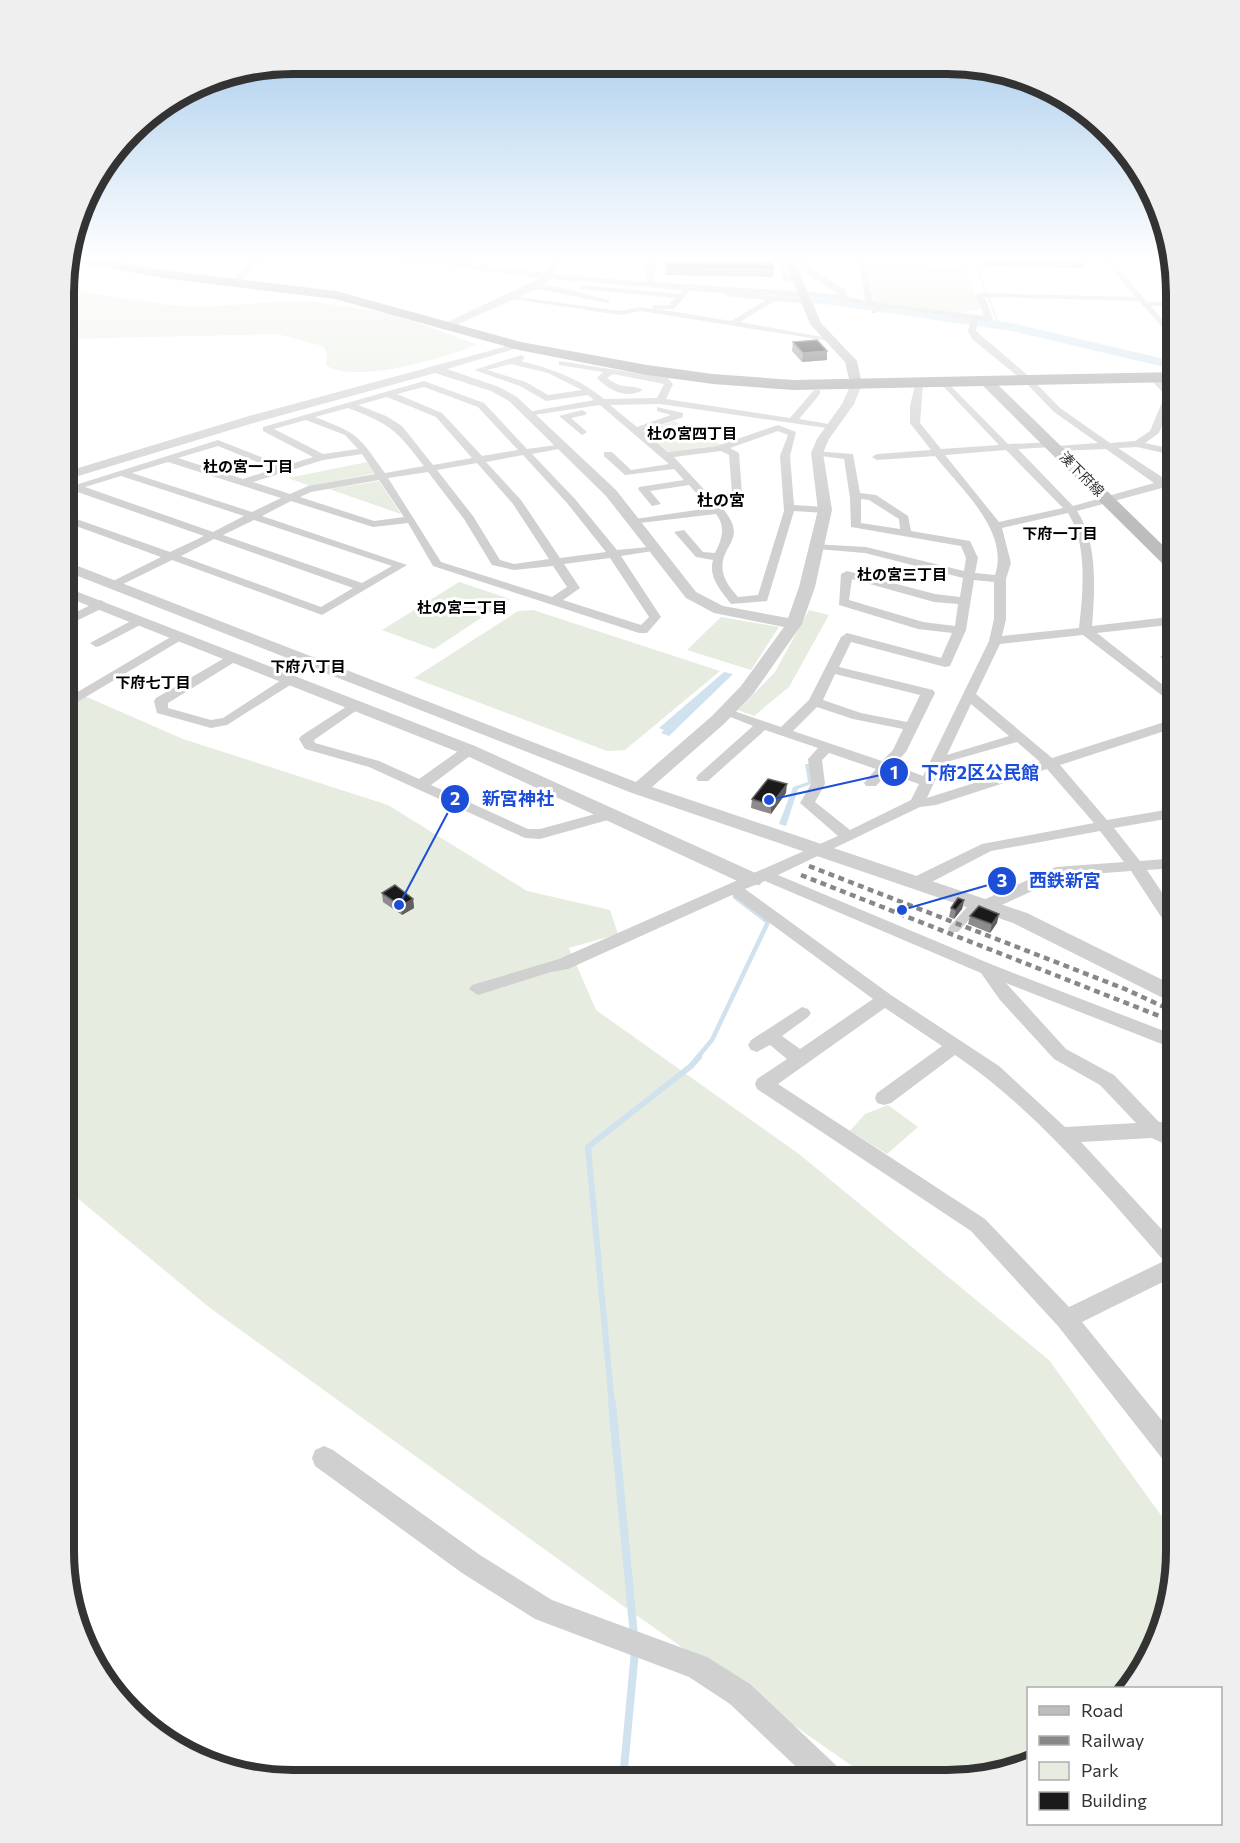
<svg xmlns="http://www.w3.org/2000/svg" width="1240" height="1843" font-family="Commissioner,'Noto Sans JP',sans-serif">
  <rect width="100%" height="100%" fill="#fff"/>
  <path fill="#e6ecdf" d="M868,266l98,2 15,41 -22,4 -85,-11z
    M65,289l104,16 33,2 85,-6 30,1 79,13 80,29c-27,14 -125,41 -150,21l1,-12 -4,-7 -46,-12 -212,5z
    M674,421l48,24 -53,7 -26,-21z
    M367,462l8,11 -65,13 -22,-8z
    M379,481l22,33 -72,-25z
    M459,582l51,17 -76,50 -52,-19z
    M533,610l187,61 -95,79 -18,1 -193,-73 104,-67z
    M809,610l20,5 -40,72 -35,29 -16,-6 37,-38z
    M721,617l58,10 -28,43 -64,-20z
    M64,687l119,52 205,66 139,86 83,19 8,24 -49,14 27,62 203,144 250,206 127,176v30l-11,59 -34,63h-103v76l-80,16h-76l-246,-172 -416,-300 -146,-121z
    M888,1105l30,22 -31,27 -37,-23 15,-17z"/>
  <path fill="#cfe2ee" d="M724,672l9,2 -64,62 -8,-3 3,-3 -5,-2z
    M805,764h5l1,20 -13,5 -12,37 -7,-2 14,-37 15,-5z"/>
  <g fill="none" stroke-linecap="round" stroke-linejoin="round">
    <path stroke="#cfe2ee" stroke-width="2" d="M263,260l148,2
      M974,260l25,65
      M476,269l13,3"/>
    <path stroke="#cfe2ee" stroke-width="4.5" d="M697,1058l15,-18 56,-118 -33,-25"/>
    <path stroke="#cfe2ee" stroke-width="6" d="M612,1405l-24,-258 103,-81 8,-9"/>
    <path stroke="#cfe2ee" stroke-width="8" d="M612,1403l22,233
      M623,1779l12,-128"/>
    <path fill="#cfe2ee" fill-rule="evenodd" d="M777,293l48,3 187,27 165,39v8l-165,-39 -187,-27 -52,-4 -2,-3z"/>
    <path fill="#d0d0d0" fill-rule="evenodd" d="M880,304l5,1 -9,8h-4v-2z
      M985,902l4,1 2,3 -2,3 -12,2 -19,21h-8l-2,-3 2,-3 19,-21z"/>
    <path fill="#d0d0d0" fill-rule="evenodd" d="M79,260h9l-23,11v-5z
      M776,260h6l7,17 14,3v4l-20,-4z
      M858,260h7l8,41 9,2 102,13 -8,-21 4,-2 155,4 -30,-37h7l35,42h30v4h-26l26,31v7l-38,-43 -154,-4 8,22 -4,2 -11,-1 -2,11 56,48 28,29 50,35 25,-2 15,-10 15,-36 -14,-15v-4h6l18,19 -16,38 -14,10 32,7v6l-40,-9 -19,1 59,39v7l-15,-6 -85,23c21,32 18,78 15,115l85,-10v8l-80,9 80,63v11l-94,-72 -83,9 -24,50 76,64 125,-40v9l-117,38 47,55 70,-12v9l-63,11 26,33 37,-3v10l-30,2 30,45v18l-6,-1 -40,-61 -66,5 -74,34 -6,1 -8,-5 2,-4 77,-35 68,-5 -24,-31 -109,20 -69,36h-12l-2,-4 2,-4 72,-35 112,-21 -47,-54 -111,36 -16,2 -142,68 215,90 184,71v14l-171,-67 60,66 48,26 45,47h18v28l-25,-12 -71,4 96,104v29l-95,47 95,117v30l-9,-3 -110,-140 -87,-95 -214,-142 -2,-5 2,-5 30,-20 -17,-14 -13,7 -6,-2 -3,-5 3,-5 51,-33 6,2 3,4 -3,4 -26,19 18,13 73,-50 -141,-104 -164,74 -17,3 -73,23 -9,-6 3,-4 87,-26 279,-123 -38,-33 11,-19 -3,-25 10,-11 -53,-18 -57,51h-10l-2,-3 2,-3 55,-49 -35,-14 7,-4 56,19 28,-27 32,-63 6,-4 94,25 11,-25 -34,-4 -79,-24 2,-31 6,-3 88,23 25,3 3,-19 -98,-25 -48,-4 -4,-1v-4l53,3 98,24 2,-13 -5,-12 -110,-19 -1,-29 -6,-39 -31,-4v-4l40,3 7,39 16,2 32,21 3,15 59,10 8,17 -3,15 20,2c15,-44 -35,-87 -60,-119l-58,4 -5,-3 5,-3 54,-4 -21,-27v-17l6,-25 7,2 -3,40 21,26 58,-4 -58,-61 -1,-2 4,-3 64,65 47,-2v4l-3,1 -34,2 55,57 81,-23 -48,-34 -52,2 -2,-2 5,-3 41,-3 -44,-31 -28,-29 -54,-44 -4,-8 3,-12 -105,-14zM1006,450l57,58 -64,14 -54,-67zM861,499l8,1 30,19 1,10 -39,-6zM1068,513c20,32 15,79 11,115l-77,8 4,-17v-40l5,-16 -9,-35zM852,579l82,23 24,2 -3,22 -32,-4 -74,-22zM974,580l20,2v37l-5,22 -66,135 -29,-11 12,-13 29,-59 -2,-3 -94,-23 12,-25 94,25 5,-1 16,-36zM835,674l85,21 -13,27 -46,-9 -38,-13zM971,704l38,32 -62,19zM817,707l36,12 50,10 -10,21 -11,11 -89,-30zM1017,742l23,20 -113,36 16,-35zM829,753l47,16 -12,14 2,3h10l12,-13 31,11 -8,16 -61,30 -35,-28 10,-18 -3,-24zM765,881l216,92 19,27 54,59 46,26 36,38 -71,4 -66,-61 -108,-71 -146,-106zM885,1008l57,38 -65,47 -2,5 2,5 7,2 7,-2 64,-48c81,55 145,133 209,206l-95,46 -84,-88 -207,-135z
      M536,284l32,5 43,12 -4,2 -74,-15z
      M582,285l97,9 9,-8 4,2 -18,21h-16l73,12 35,-21 -41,-4 3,-7h6v3l74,8 3,4 -36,-3 -35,21 93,17 -4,2 -188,-30 -21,4 -114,-17 4,-2 110,15 21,-4 12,2v-4h16l6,-7 -96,-9z
      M521,355l4,3 -4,3c31,8 58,17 83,38l53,-1 7,-14 -51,-10 -6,4c17,13 23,5 36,12 -16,10 -35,0 -46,-12l6,-6 -44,-7v-4l109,17 5,6 -7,15 124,19 24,-28h6v4l-21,25 35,6v4l-174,-25 -50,1 27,22 34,-12 -14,-4v-4l26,6v4l-40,14 25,21 49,-6 61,-21 18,7 -6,24 4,49 31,2 5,3 -5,3 -31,-2 -27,90 -36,3c-10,-13 -23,-27 -18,-44l-17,-3 -22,-25 10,-2 19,22 12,1c7,-13 11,-27 1,-39l-85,10 -1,-2 5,-3 75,-11 -21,-23 -39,6 11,13 -9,2 -14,-17 1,-2 45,-7 -10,-11 -49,6 -21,-19v-4h8l19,18 38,-6 -69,-59 -73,11 -5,-3 72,-13 -6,-5 -42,6 -26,-15 -46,-16zM511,364l37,9 34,17 -34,5 -22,-13 -39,-12zM778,431l10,4 -8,21 4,55 -26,84 -20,2c-6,-7 -13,-15 -15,-25 -5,-30 31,-31 -6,-70l25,-7 -3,-42 -9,-5zM721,451l8,4 3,38 -21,4 -37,-40z
      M424,381l60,22 43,46 37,-5v4l-32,6 43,45 42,51 42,-4v4l-38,6 40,61 -14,16h-8l-206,-67 -25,-43 -35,4 -82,-26 -29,15 145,49 -85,50 -150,-55 -55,27h-8v-4l52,-26 -96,-35v-7l105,37 34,-16 -138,-48 152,-48 66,26 29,-9 -50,-26v-4zM424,387l54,20 40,43 -36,6 -40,-43 -45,-19zM387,397l49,20 36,41 -39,7 -31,-39 -16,-10 -28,-11zM348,408c44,17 47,21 76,58l-39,7c-27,-38 -26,-39 -70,-56zM306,420l39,15 13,14 -35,5 -49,-25zM218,446l56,23 -31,10 -65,-21zM362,454l13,20 -67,12 -18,8 -37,-12 70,-22zM523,455l44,48 39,49 -46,6 -39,-58 -35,-38zM168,462l113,36 -29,14 -120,-39zM477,463l36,41 36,55 -35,5 -14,-4 -27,-44 -36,-46zM428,472l36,47 28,46 22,5 39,-4 14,21 -15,10 -111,-35 -53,-84zM121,476l123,40 -31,16 -128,-45zM379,480l25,37 -30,4 -74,-24 11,-5zM254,520l138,46 -30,17 -139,-48zM214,539l139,49 -32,19 -140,-51zM610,558l39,59 -8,8 -78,-25 17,-12 -16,-24z
      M582,410l5,3 -2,2 -14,3 16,14 -5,3 -23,-19z
      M101,600l6,4 -2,3 -41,20v-9z
      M140,616l6,4 -2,3 -44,23 -4,1 -6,-4z
      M179,632l6,4 -2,3 -119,71v-10z
      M233,653l6,4 -1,3 -70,43v5l43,12 12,-2 63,-41h10l2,3 -71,45 -16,3 -54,-15 -3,-12 2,-3z
      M1166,653l11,6v10l-17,-12z
      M355,701l5,1v6l-46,32 1,3 64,18 40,18 45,-32h10l2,3 -2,3 -43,32 97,44h12l70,-19 8,5 -3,3 -75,21 -15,-1 -156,-71 -64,-18 -6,-10 2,-3z
      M324,1446l9,4 147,105 72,45 155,57 43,27 91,86 4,10h-35l-80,-76 -41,-27 -154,-58 -73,-46 -147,-107 -3,-8 3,-8z"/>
    <path fill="#d0d0d0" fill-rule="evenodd" d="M252,260h10l-23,24h-6v-4z
      M402,260h50l93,13 6,-13h8l-4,14 90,8 2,-22h9l-2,22 184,12 -33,-21 -10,-13h9l8,9 34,21 1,6 27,7 -5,3 -45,-9 -93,-3 -180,-15 -12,9 -94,42 -4,-1v-4l99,-47 -88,-12 -45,-3z
      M515,344l9,2 -77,23 52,18 18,10 99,93 80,102 27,14 65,12 11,-31 19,-77 -7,-57 6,-14 25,-35 10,-22 10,2 -8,20 -25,35 -6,14 9,57 -17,77 -13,37 -49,70 -29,30 -72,63 375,126 150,74v18l-164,-82 -381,-130 -567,-222v-9l5,1 566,219 76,-66 29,-30 43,-59 -70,-14 -28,-15 -80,-102 -97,-95 -18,-10 -56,-18 -178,49 -192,58v-8l184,-56z
      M65,587l410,159 285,129 3,5 -3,5h-14l-283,-131 -399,-158z"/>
    <path fill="#bdbdbd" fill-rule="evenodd" d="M784,260h10l27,63 36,38 5,23 -1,3h-10l-6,-25 -35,-38z
      M987,378l5,1 185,180v14l-6,-1 -189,-187 -1,-3z"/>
    <path fill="#a2a2a2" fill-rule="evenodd" d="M77,260h27l66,11 166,20 185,51 126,23 66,9 81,6 383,-8v10l-383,8 -81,-6 -66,-9 -128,-25 -184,-51 -165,-20 -87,-15z"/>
    <path stroke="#888" stroke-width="4.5" stroke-dasharray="6 4.5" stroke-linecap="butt" d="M809,866l316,123 52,24
      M801,875l376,148"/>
  </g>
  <path fill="#8c8c8c" d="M985,260h100l-1,8 -96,-2z
    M666,267l108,2 -1,8 -108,-2z
    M793,342l34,9v9l-25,2 -10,-11z
    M786,793l-15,21 -20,-6 1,-9z
    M382,893l31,6 1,9 -12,7 -19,-13z
    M964,900l-2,9 -8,10 -5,-2 2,-9z
    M970,916l27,7 -7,10 -22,-9z"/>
  <path fill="#5f5f5f" d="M827,351v9l-25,2 1,-9z
    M787,784l-1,9 -15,21v-9z
    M413,899l1,9 -12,7 -1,-9z
    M964,900l-2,9 -8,10 2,-9z
    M999,914l-2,9 -7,10 2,-9z"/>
  <path fill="#1a1a1a" stroke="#5f5f5f" stroke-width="1.5" d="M666,260h107l1,9 -108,-2z
    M817,340l10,11 -24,2 -10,-11z
    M768,779l19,5 -16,21 -19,-6z
    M395,885l18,14 -12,7 -19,-13z
    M958,898l6,2 -8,10 -5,-2z
    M979,906l20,8 -7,10 -22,-8z"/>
  <linearGradient id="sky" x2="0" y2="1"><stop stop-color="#9ec6ea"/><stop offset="0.5" stop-color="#fff"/><stop offset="1" stop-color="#fff" stop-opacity="0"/></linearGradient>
  <rect width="1240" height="518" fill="url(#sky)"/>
  <g text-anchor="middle" stroke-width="6" stroke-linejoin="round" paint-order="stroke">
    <g font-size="14" fill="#333" stroke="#fff">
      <text transform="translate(1082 474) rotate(45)" y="5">湊下府線</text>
    </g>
    <g font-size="15" font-weight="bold" fill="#000" stroke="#fff">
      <text x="692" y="439">杜の宮四丁目</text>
      <text x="248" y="472">杜の宮一丁目</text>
      <text x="1060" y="539">下府一丁目</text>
      <text x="902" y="580">杜の宮三丁目</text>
      <text x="462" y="613">杜の宮二丁目</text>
      <text x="308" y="672">下府八丁目</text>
      <text x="153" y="688">下府七丁目</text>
    </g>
    <g font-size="16" font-weight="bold" fill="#000" stroke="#fff">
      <text x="721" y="506">杜の宮</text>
    </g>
  </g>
  <path d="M0 0H1240V1843H0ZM293 74H947A219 219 0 0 1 1166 293V1551A219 219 0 0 1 947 1770H293A219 219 0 0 1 74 1551V293A219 219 0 0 1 293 74Z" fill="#efefef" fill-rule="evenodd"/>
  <path fill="none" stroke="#333" stroke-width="8" d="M293 74H947A219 219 0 0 1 1166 293V1551A219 219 0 0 1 947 1770H293A219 219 0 0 1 74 1551V293A219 219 0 0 1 293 74Z"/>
  <path fill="none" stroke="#1d4ed8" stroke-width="2" d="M769 800L894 772M399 905L455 799M902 910L1002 881"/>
  <g fill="#1d4ed8" stroke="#fff" stroke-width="2">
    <circle cx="769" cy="800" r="6"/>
    <circle cx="399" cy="905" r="6"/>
    <circle cx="902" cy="910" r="6"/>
    <circle cx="894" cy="772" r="15"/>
    <circle cx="455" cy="799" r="15"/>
    <circle cx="1002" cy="881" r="15"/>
  </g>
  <g font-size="18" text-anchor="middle" font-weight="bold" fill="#fff">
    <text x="894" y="779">1</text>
    <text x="455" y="805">2</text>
    <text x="1002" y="887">3</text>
  </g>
  <g font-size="18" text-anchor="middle" font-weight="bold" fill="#1d4ed8" stroke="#fff" stroke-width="6" stroke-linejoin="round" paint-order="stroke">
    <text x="980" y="779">下府2区公民館</text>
    <text x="518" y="805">新宮神社</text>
    <text x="1065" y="887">西鉄新宮</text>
  </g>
  <rect x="1027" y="1687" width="195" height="138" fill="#ffffff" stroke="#adadad" stroke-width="1.5"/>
  <rect x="1039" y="1706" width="30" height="9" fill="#bdbdbd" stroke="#adadad" stroke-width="1.5"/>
  <text x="1081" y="1717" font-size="18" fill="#333333">Road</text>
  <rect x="1039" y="1736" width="30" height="9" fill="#888888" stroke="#adadad" stroke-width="1.5"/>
  <text x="1081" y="1747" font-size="18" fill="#333333">Railway</text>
  <rect x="1039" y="1762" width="30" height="18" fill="#e6ecdf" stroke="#adadad" stroke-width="1.5"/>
  <text x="1081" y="1777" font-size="18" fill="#333333">Park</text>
  <rect x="1039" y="1792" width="30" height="18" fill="#1a1a1a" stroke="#adadad" stroke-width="1.5"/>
  <text x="1081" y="1807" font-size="18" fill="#333333">Building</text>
</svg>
